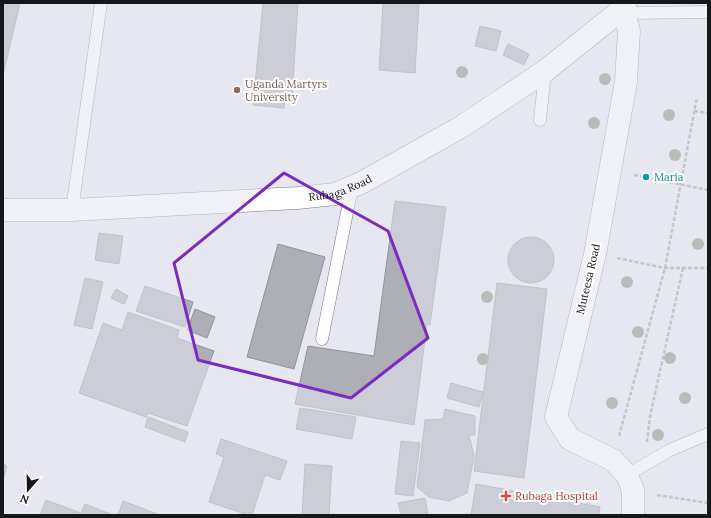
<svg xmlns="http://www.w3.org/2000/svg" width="711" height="518" font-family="Lora,serif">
  <rect width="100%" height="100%" fill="#e6e7f0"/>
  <path fill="#adaeb6" stroke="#92939b" d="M3,3h17l-17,72z
    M263,3h35l-6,94 -7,-1 -1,12 -31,-3z
    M383,3h36l-4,70 -36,-3z
    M480,26l21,5 -5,20 -21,-5z
    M508,44l21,10 -5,11 -21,-10z
    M395,201l51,6 -16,118 -3,-1 -13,101 -119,-21 13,-58 66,10z
    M99,233l24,3 -4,28 -24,-4z
    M508 260a23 23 0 1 1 46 0a23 23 0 1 1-46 0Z
    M278,244l47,13 -31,112 -47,-12z
    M85,278l18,4 -11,47 -18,-4z
    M497,283l50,6 -23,189 -50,-7z
    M145,286l48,16 -8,25 -49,-16z
    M116,289l12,7 -4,8 -13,-6z
    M195,309l20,8 -8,21 -20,-8z
    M128,312l51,18 -2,8 37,13 -27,75 -39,-13 -2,4 -67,-24 24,-70 19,7z
    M451,383l32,9 -4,15 -32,-9z
    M300,408l56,9 -4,22 -56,-10z
    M445,409l30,7v19h-6l5,21 -7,37 -18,8 -20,-4 -12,-10 8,-67 18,-1z
    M148,417l40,15 -3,10 -40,-15z
    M221,439l66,22 -7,19 -15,-5 -13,40h-4l-39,-13 15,-45 -8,-3z
    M401,441l19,2 -7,53 -18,-2z
    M3,464l4,2 -4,14z
    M305,464l27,2 -3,49h-27z
    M476,484l124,23 -1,8h-128z
    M425,498l3,17h-27l-3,-12z
    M46,500l35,13 4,-9 28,11h-73z
    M123,501l37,14h-42z"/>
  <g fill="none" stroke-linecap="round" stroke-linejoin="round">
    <g stroke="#76777f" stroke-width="13">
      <path id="service" d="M624,13l84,-1
        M540,120l5,-49
        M72,210l29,-207
        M322,339l30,-152
        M627,475l43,-25 38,-16"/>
    </g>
    <g stroke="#76777f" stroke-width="23">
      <path id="tertiary" d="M625,3l-1,10 5,18 -3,51 -31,172 -39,163 14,22 43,21 14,15 6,15v25"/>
    </g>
    <g stroke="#76777f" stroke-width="23">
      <g id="secondary">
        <path id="s1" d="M3,210h69l225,-12 38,-4 28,-12 98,-55 84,-56 80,-64"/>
      </g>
    </g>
    <path stroke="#9a9ba2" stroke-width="2.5" stroke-dasharray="4 2" stroke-linecap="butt" d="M694,111l14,2
      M634,175l74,15
      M617,258l48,10h43
      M619,436l46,-168 32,-171
      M647,442l3,-26 33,-148
      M657,495l51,8"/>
    <use href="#service" stroke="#fff" stroke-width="12"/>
    <use href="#tertiary" stroke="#fff" stroke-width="22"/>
    <use href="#secondary" stroke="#fff" stroke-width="22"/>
  </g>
  <g fill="#7c8d79">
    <circle cx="462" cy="72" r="6"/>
    <circle cx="605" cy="79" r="6"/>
    <circle cx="669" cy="115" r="6"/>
    <circle cx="594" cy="123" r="6"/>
    <circle cx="675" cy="155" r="6"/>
    <circle cx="698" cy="244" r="6"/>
    <circle cx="627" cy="282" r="6"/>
    <circle cx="487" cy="297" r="6"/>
    <circle cx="638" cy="332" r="6"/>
    <circle cx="670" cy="358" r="6"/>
    <circle cx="483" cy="359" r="6"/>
    <circle cx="685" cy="398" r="6"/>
    <circle cx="612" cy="403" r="6"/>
    <circle cx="658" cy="435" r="6"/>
  </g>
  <path d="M0 0H711V518H0ZM284,173l104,58 40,107 -77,60 -153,-38 -24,-97z" fill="#e6e7f0" fill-opacity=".55" fill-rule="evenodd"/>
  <path fill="none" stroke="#7b2cbf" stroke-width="3" stroke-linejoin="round" d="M284,173l104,58 40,107 -77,60 -153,-38 -24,-97z"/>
  <circle fill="#8d6e63" stroke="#fff" stroke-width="1.5" cx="237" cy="90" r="4"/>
  <circle fill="#0f9aa8" stroke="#fff" stroke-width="1.5" cx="646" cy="177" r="4"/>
  <path fill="#e0444e" stroke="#fff" stroke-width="1.5" d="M504 490h4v4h4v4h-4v4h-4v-4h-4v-4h4z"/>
  <g text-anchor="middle" stroke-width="4" stroke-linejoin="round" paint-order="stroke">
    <g font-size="11" fill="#785e54" stroke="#fff" text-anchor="start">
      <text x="245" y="88">Uganda Martyrs<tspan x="245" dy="13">University</tspan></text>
    </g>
    <g font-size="11" fill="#0d838f" stroke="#fff" text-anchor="start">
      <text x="654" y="181">Maria</text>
    </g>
    <g font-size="11" fill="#16171a" stroke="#fff">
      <text dy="4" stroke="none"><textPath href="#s1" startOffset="339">Rubaga Road</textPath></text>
      <text transform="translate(588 279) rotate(-77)" y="4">Muteesa Road</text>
    </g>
    <g font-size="11" fill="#be3a42" stroke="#fff" text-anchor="start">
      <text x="515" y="500">Rubaga Hospital</text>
    </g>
  </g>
  <rect width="711" height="518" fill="none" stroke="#16171a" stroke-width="8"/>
  <g transform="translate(28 490) rotate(200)" stroke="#ffffff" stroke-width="3" paint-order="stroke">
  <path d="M0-3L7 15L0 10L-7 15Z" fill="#16171a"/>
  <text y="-6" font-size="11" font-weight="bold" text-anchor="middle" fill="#16171a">N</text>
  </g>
</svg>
